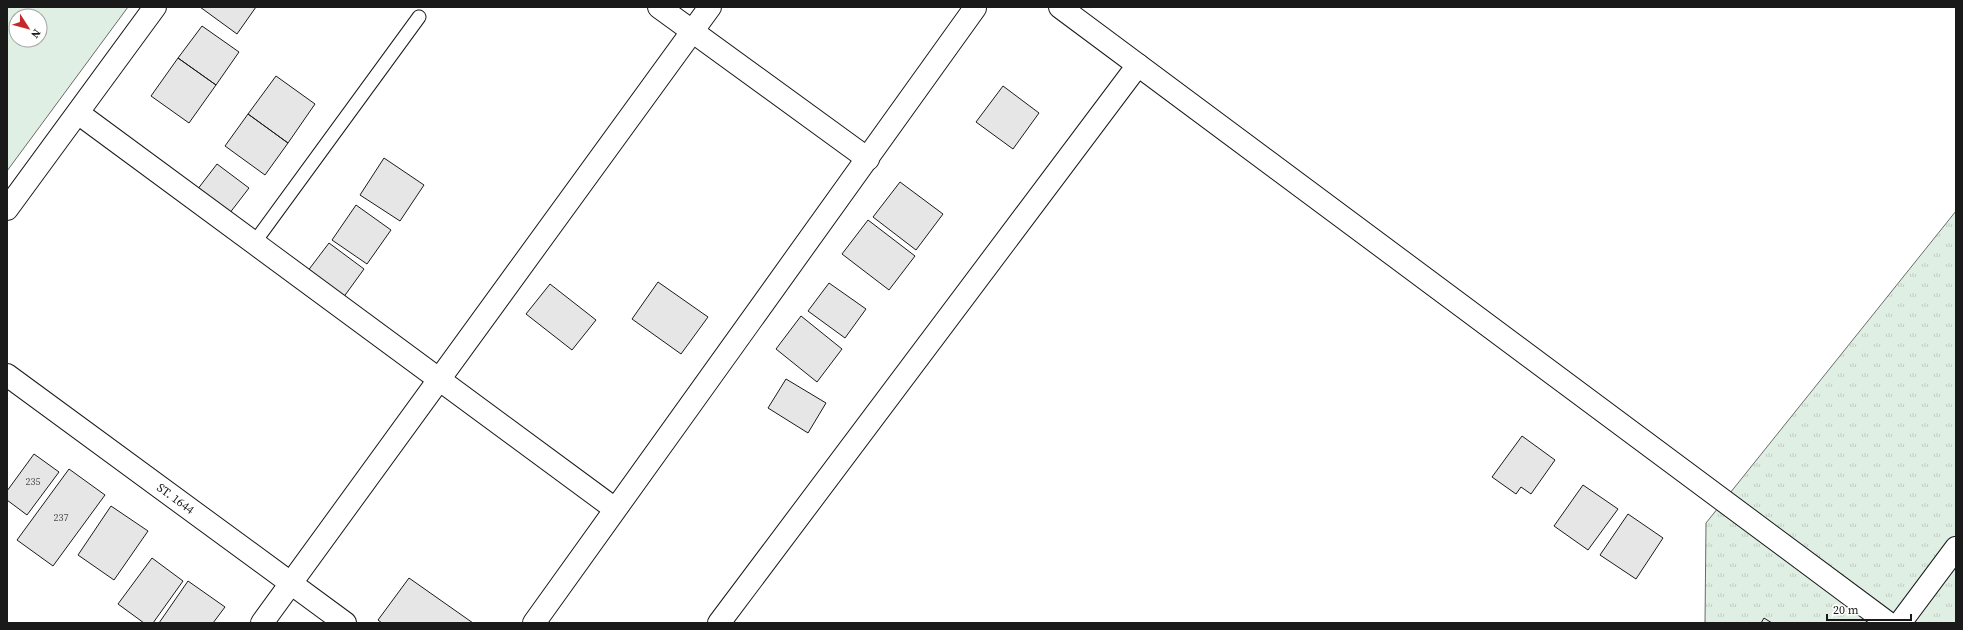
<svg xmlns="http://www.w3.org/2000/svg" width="1963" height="630" font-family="'Source Serif 4',serif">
  <defs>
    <pattern id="grass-tufts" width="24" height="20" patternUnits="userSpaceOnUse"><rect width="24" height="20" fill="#e0efe3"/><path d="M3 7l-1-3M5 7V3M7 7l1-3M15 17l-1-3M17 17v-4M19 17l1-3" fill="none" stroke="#c0ccc2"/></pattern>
  </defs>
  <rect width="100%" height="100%" fill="#fff"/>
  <path fill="url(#grass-tufts)" stroke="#6a6a6a" d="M1956,211v412h-251l1,-100z"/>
  <path fill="#e0efe3" stroke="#6a6a6a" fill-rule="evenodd" d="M7,7h121l-121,164zM16,16h24v24h-24z"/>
  <path fill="#e6e6e6" stroke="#1a1a1a" d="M200,7h56l-19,27z
    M202,26l37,26 -23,33 -38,-27z
    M178,58l38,27 -27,38 -38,-27z
    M276,76l39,28 -27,39 -40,-29z
    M1003,86l36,27 -26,36 -37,-27z
    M248,114l40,29 -23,32 -40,-29z
    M384,158l40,27 -24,36 -40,-26z
    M217,164l32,24 -20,26 -32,-24z
    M900,182l43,32 -27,36 -43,-33z
    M356,205l35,25 -24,34 -35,-24z
    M868,220l47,36 -26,34 -47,-36z
    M329,243l35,26 -21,29 -36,-26z
    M658,282l50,35 -27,37 -49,-35z
    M829,283l37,26 -21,29 -37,-27z
    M550,284l46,36 -24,30 -46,-36z
    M801,316l41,33 -25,33 -41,-33z
    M786,379l40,24 -18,30 -40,-25z
    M1522,436l33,24 -24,34 -10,-7 -5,7 -24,-17z
    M34,454l25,18 -32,43 -20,-15v-9z
    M69,469l36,26 -52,71 -36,-26z
    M1583,485l35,24 -30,41 -34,-24z
    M111,506l37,25 -34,49 -36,-25z
    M1628,514l35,24 -27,41 -36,-24z
    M152,558l31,23 -30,42h-9l-26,-19z
    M409,578l64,45h-91l-4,-3z
    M188,581l37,26 -12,16h-54z
    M1764,618l8,5h-11z"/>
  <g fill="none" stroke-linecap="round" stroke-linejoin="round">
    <g stroke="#1a1a1a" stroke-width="15">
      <path id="lane" d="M254,243l165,-226"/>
    </g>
    <g stroke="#1a1a1a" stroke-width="24">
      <g id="street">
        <path d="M659,7l209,152"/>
        <path d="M1060,7l828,616"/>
        <path d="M78,113l537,396"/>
        <path d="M7,209l148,-202"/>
        <path id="s1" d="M7,375l338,248"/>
        <path d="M262,623l448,-616"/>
        <path d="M534,623l441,-615"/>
        <path d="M719,623l419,-558"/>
        <path d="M1900,623l56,-75"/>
      </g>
    </g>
    <use href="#lane" stroke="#fff" stroke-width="13"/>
    <use href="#street" stroke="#fff" stroke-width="22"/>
  </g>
  <g text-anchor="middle" stroke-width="3" stroke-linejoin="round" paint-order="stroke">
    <g font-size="10" fill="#4d4d4d">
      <text x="33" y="485">235</text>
      <text x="61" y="521">237</text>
    </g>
    <g font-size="12" fill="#1a1a1a" stroke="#fff">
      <text dy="4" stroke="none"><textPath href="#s1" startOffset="209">ST. 1644</textPath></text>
    </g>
  </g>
  <rect width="1963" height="630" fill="none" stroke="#1a1a1a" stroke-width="16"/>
  <g transform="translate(28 28) rotate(126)"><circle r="19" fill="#ffffff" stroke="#a3a3a3"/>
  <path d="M0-3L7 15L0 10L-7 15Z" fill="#c62828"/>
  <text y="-6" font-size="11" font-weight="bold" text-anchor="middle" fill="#1a1a1a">N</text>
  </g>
  <path d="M1827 614v6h84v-6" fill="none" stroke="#1a1a1a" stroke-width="2"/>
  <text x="1833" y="614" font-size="12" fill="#1a1a1a" stroke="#ffffff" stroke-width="3" paint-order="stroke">20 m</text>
</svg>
